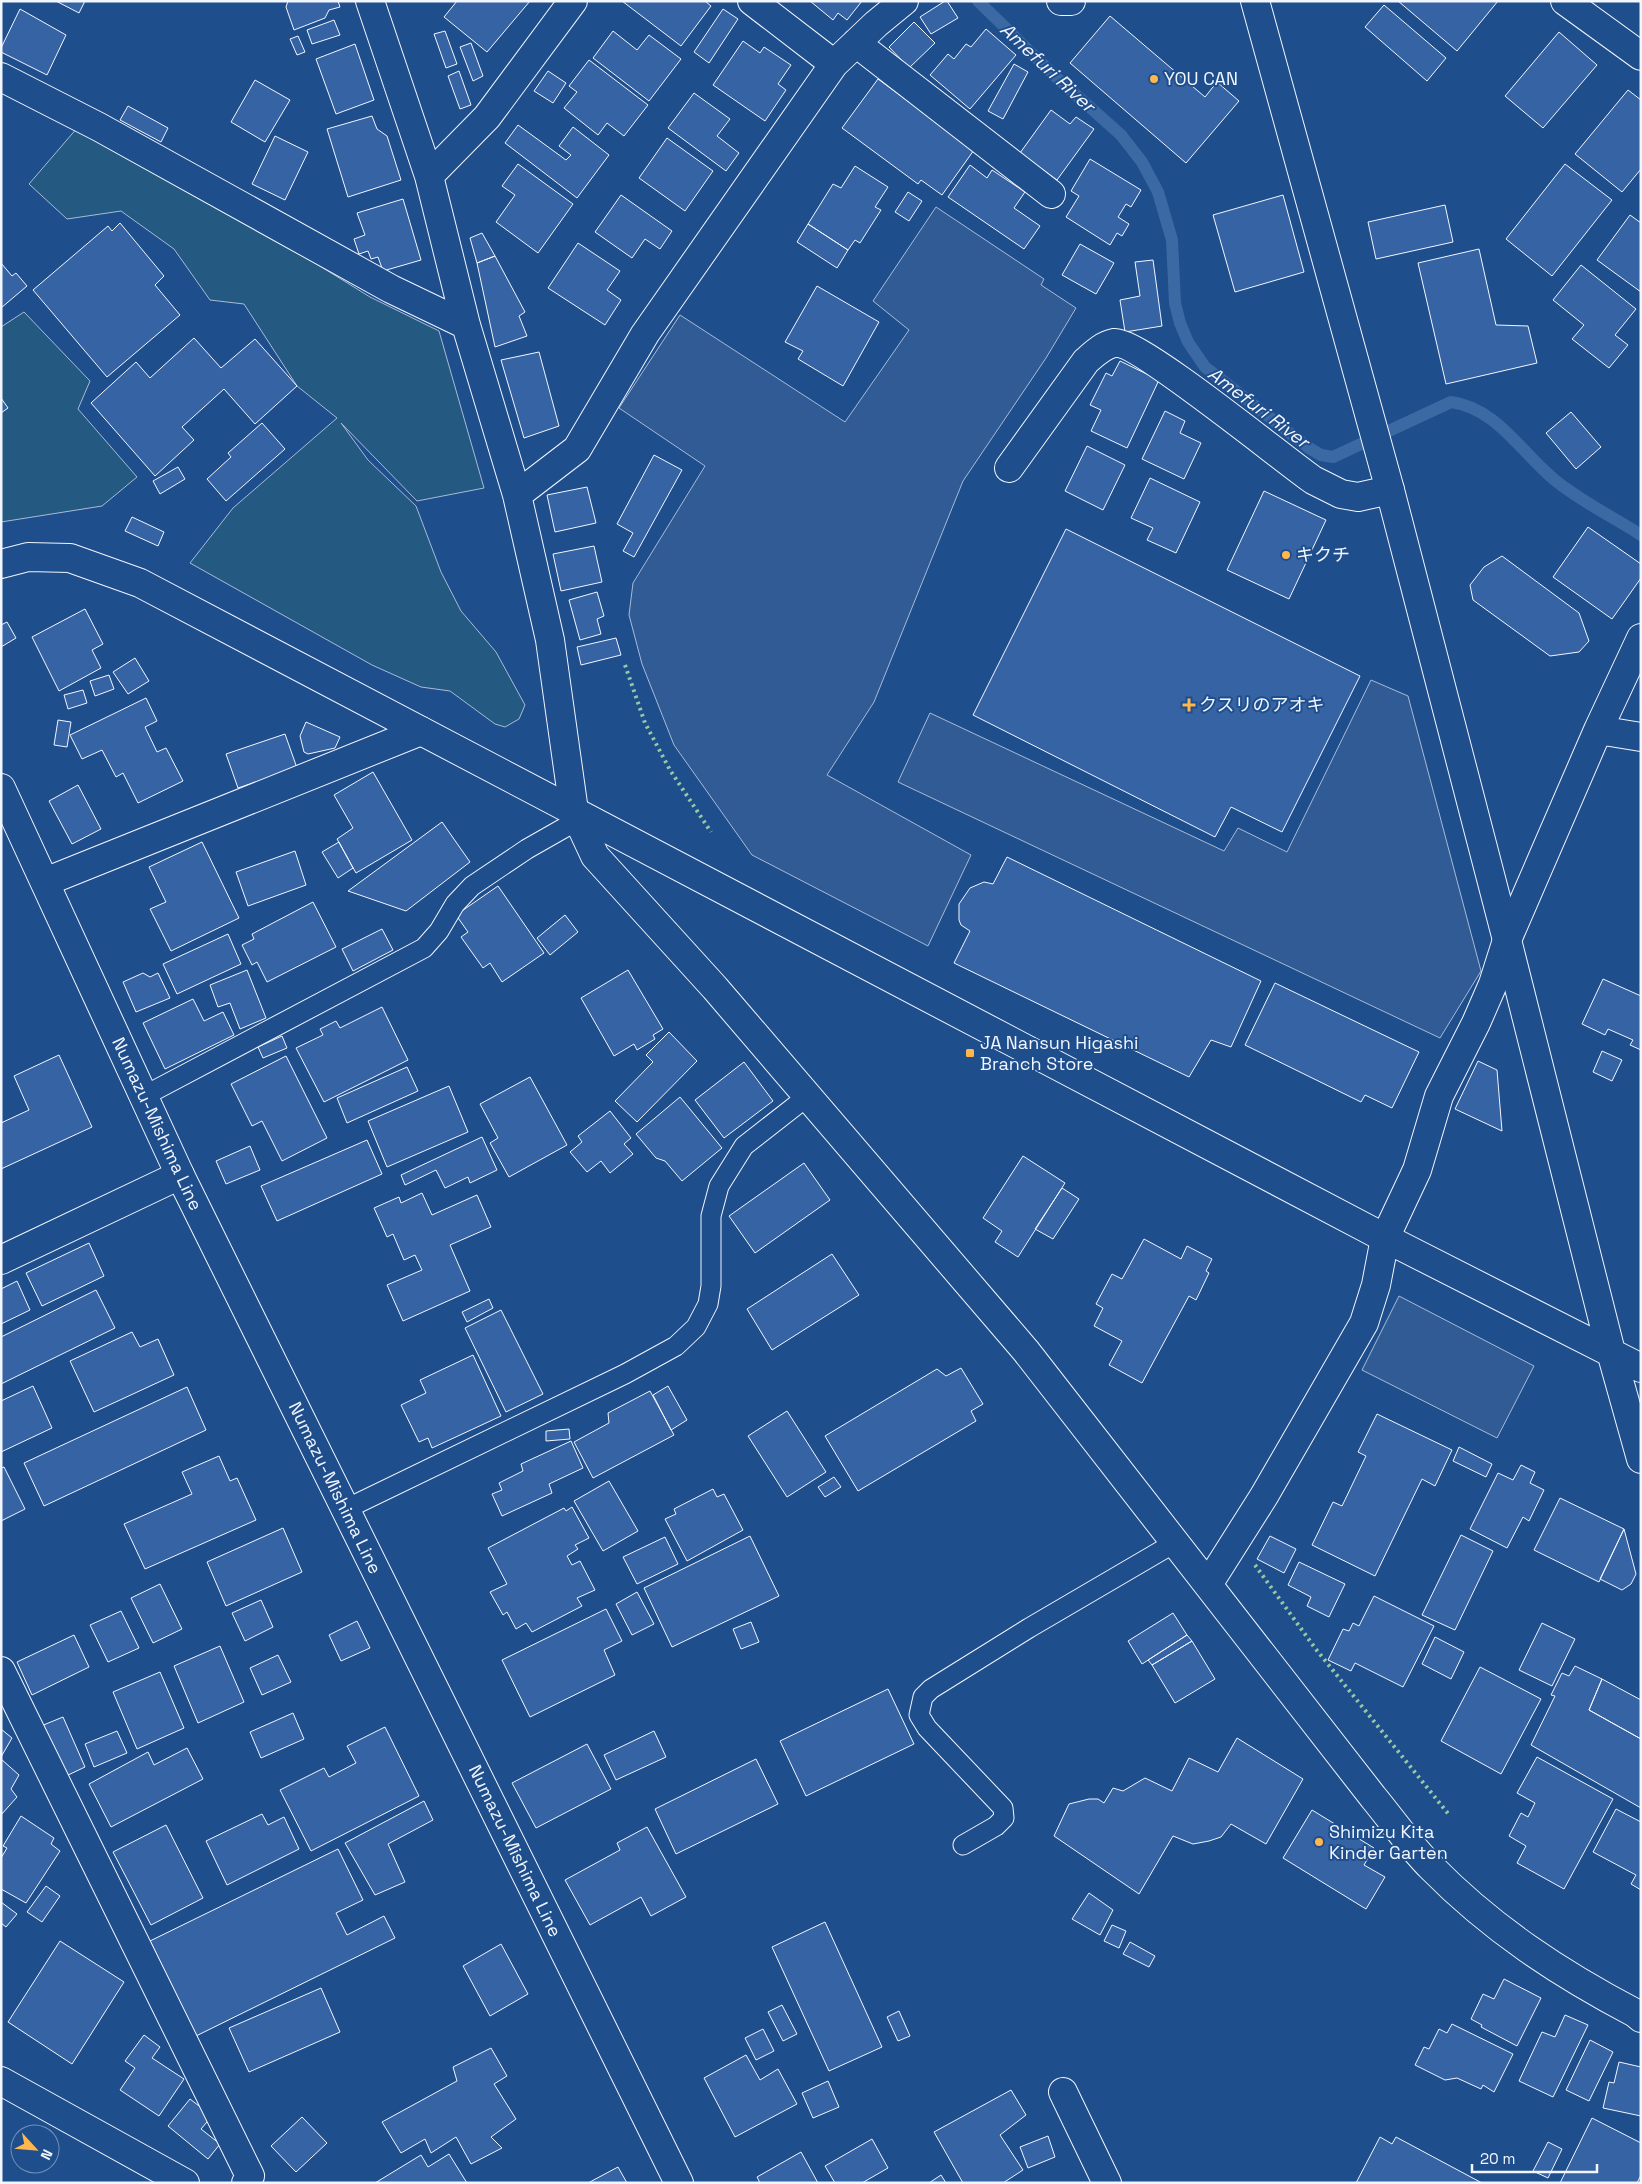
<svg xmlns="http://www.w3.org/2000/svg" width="1642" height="2184" font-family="'Space Grotesk','Noto Sans JP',sans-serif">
  <rect width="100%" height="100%" fill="#1f4e8c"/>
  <path fill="#245a82" stroke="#a8bbd7" d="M84,120l286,177 69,34 45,157 -67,13 -76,-78 27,37 48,46 25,66 20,39 35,41 29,53 -6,14 -14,8 -10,-3 -45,-33 -29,-4 -49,-22 -182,-102 43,-55 104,-90 -40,-32 -53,-82 -34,-4 -36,-51 -53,-38 -54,8 -38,-35z
    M24,312l66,69 -12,28 59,68 -35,29 -101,16v-195z"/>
  <path fill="#305b95" stroke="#a8bbd7" d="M936,207l108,72 -3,6 35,23 -30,50 -83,123 -89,221 -47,73 144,80 -43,91 -176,-91 -78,-110 -32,-81 -13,-49 4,-32 72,-117 -86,-58 61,-93 165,107 64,-92 -36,-29z
    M1371,680l37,16 73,275 -41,67 -542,-256 32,-69 294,138 14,-23 49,24z
    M1399,1296l135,70 -37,72 -135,-68z"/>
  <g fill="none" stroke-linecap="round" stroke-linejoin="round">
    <path stroke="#3b69a3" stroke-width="12" d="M978,1l79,77 64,57 21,27 16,30 14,48 3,63 5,20 8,19 17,25 104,81 12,7 12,2 118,-55c46,6 71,52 105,79 26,21 57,36 85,54"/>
  </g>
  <path fill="#3563a3" stroke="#f2f6ff" d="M56,1h29l-6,12z
    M288,1h50l2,6 -11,3 -4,8 -31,12 -8,-23z
    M457,1h73l-43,51 -43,-35z
    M622,1h83l6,5 -30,40z
    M810,1h52l-15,19 -9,-7 -5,7z
    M945,1h2l11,17 -27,16 -11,-17z
    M1398,1h100l-41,50z
    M1384,5l62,53 -19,23 -62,-54z
    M20,9l46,26 -19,40 -46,-23v-4z
    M723,9l15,10 -29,44 -15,-11z
    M1110,16l95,81 12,-15 22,19 -53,62 -116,-100z
    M334,20l6,15 -28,9 -5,-14z
    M914,22l21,21 -26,25 -20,-21z
    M986,29l30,26 -46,54 -40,-34 18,-21 6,5 12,-15 5,3z
    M445,31l12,33 -11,4 -12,-34z
    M613,31l24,19 12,-15 32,24 -32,42 -56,-43z
    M1559,32l38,33 -54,63 -38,-32z
    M298,36l7,16 -8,3 -7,-16z
    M743,41l17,12 4,-6 27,18 -13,19 8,6 -21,31 -52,-36z
    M471,43l12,33 -10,5 -13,-34z
    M355,44l19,56 -38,14 -20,-55z
    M589,60l59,45 -24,31 -17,-13 -9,12 -34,-27 13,-16 -8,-6z
    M1014,64l14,8 -25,47 -15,-8z
    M459,71l12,34 -11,4 -12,-33z
    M548,71l18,12 -13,20 -19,-12z
    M878,79l96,71 -32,45 -21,-15 -3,4 -76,-56z
    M255,80l35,20 -25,42 -34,-20z
    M1628,90l13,10v69l-19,23 -47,-38z
    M694,93l36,26 -13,17 22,17 -13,18 -58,-43z
    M128,106l40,22 -7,14 -41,-22z
    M1051,110l19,14 6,-7 18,12 -37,51 -37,-27z
    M372,116l5,13 10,7 14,44 -53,17 -21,-68z
    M518,125l48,35 5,-5 -12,-9 14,-19 36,28 -32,43 -72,-55z
    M275,136l33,16 -23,48 -33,-16z
    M667,138l46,33 -28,40 -46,-33z
    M1090,159l51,31 -10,17 -5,-3 -8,13 11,7 -7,12 -5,-3 -7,12 -44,-28 13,-21 -8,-5z
    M518,164l55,40 -35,49 -42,-31 19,-27 -13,-9z
    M1565,164l47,36 -60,76 -46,-37z
    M970,165l17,13 5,-8 33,22 -11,16 26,18 -16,23 -76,-52z
    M855,166l33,21 -13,20 6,3 -21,33 -5,-3 -7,10 -40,-26 25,-40 8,4z
    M908,192l14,9 -13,20 -14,-9z
    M621,195l51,36 -12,18 -15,-10 -13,19 -37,-26z
    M1283,195l21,77 -69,20 -22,-77z
    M403,199l18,61 -38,11 -5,-14 -7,2 -3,-8 -9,3 -5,-15 11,-4 -8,-22z
    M1445,205l8,37 -77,17 -8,-37z
    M1630,215l11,8v69l-44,-32z
    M120,223l44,53 -9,9 25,30 -73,62 -74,-87 75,-64 4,5z
    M808,224l40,26 -11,18 -40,-26z
    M482,233l13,23 -18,7 -7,-25z
    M578,243l42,28 -13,19 14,10 -16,25 -57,-37z
    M1080,244l34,19 -18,31 -34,-19z
    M1479,249l17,76 32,1 9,37 -91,21 -28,-121z
    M495,256l30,56 -6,4 8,20 -32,11 -18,-84z
    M1153,260l9,66 -37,6 -5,-32 20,-4 -5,-34z
    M1,263l11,13 4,-3 11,13 -26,22z
    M1581,265l55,44 -21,26 13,10 -19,23 -37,-29 12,-14 -31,-25z
    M817,286l62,36 -36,64 -45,-27 5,-8 -18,-9z
    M194,338l27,30 34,-29 42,47 -42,38 -31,-35 -42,38 12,13 -39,36 -64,-73 45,-41 14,16z
    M539,352l20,74 -35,12 -23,-78z
    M1120,361l39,19 -32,68 -36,-17 10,-21 -11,-5 16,-32 6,3z
    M1,398l7,10 -7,5z
    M1165,411l20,10 -5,12 21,10 -17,36 -42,-20z
    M1571,412l30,35 -25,22 -30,-36z
    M262,423l23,26 -59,52 -19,-22 24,-22 -3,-4z
    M1087,446l38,19 -22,45 -38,-19z
    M654,455l28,15 -48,87 -11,-6 10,-18 -16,-9z
    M178,467l7,12 -25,15 -7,-13z
    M1150,478l50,24 -24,51 -29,-13 6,-12 -22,-10z
    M587,487l9,36 -41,9 -8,-37z
    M1264,491l62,29 -37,79 -62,-29z
    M132,517l32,15 -6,14 -33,-15z
    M1588,527l53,37v14l-29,41 -59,-42z
    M1066,529l294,147 -78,156 -51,-25 -16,30 -242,-122z
    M594,546l8,36 -41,9 -8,-37z
    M1502,556l77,57 10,28 -10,11 -29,4 -77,-56 -3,-15 14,-18z
    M597,592l7,24 -7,3 4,15 -21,6 -11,-40z
    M85,609l18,35 -11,6 9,18 -42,23 -27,-54z
    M7,622l9,16 -15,9v-22z
    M616,638l5,17 -40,10 -4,-18z
    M135,658l14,23 -21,13 -15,-22z
    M109,675l5,14 -19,7 -5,-15z
    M83,690l4,13 -19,6 -4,-14z
    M146,698l11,23 -12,6 12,25 9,-4 17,33 -45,22 -15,-30 -7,4 -14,-27 -20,9 -12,-24z
    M58,720l13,2 -4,25 -13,-2z
    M306,722l34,15 -5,11 -27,6 -4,-2 -4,-16z
    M285,734l12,34 -59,20 -12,-34z
    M373,772l39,68 -56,33 -19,-34 16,-11 -19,-33z
    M78,785l23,44 -29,15 -23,-43z
    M442,822l28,40 -64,49 -58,-20z
    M202,842l37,76 -68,33 -21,-42 16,-7 -17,-35z
    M339,842l14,26 -15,10 -16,-26z
    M295,851l11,34 -58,21 -12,-34z
    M1007,857l254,124 -30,66 -20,-7 -22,37 -235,-114 16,-32 -9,-6 -2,-5v-16l11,-16 14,-6 9,2z
    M498,886l46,67 -42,29 -12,-19 -7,5 -22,-31 7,-5 -12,-17z
    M313,902l23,45 -69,35 -10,-20 -5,3 -10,-20 12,-6 -2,-5z
    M565,915l13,17 -28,23 -13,-17z
    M382,929l11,21 -40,21 -11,-22z
    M228,934l13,30 -64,30 -14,-30z
    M247,970l19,48 -26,11 -10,-26 -12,4 -8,-22z
    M628,970l35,59 -10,6 2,4 -18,11 -3,-6 -20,12 -33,-58z
    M143,973l7,4 8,-4 12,25 -34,14 -13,-30z
    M1603,979l38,17v54l-11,-5 3,-5 -25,-11 -3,6 -23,-11z
    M1275,983l144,69 -27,56 -27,-13 -4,7 -116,-57z
    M193,999l11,22 19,-9 11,23 -69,34 -22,-46z
    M382,1007l26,53 -84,42 -28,-54 27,-13 -3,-6 16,-8 4,7z
    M669,1032l28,29 -60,61 -22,-21 38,-39 -7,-7z
    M282,1036l5,12 -24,10 -5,-11z
    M1602,1051l20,9 -10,21 -19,-9z
    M59,1055l33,72 -91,42v-46l28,-13 -15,-34z
    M286,1056l41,82 -45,23 -20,-40 -10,5 -21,-42z
    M1478,1061l19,9 5,61 -47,-22z
    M744,1062l29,39 -49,37 -29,-38z
    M407,1067l11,24 -71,32 -10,-25z
    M530,1077l37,68 -58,32 -19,-34 8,-5 -18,-34z
    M449,1086l19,46 -81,35 -19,-46z
    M680,1097l42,51 -40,33 -17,-20 -9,-3 -20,-24z
    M610,1111l21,27 -7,6 9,10 -23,19 -9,-12 -14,11 -17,-20 12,-10 -4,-6z
    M482,1137l15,33 -27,13 -2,-6 -23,11 -9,-18 -31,15 -4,-10z
    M367,1140l15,34 -105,47 -16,-35z
    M250,1146l10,24 -34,14 -10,-23z
    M1023,1156l42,27 -47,74 -23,-15 7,-11 -19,-13z
    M804,1163l26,37 -75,53 -26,-37z
    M1062,1188l17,11 -26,40 -18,-10z
    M422,1193l10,22 45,-20 14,32 -41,18 20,46 -67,30 -16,-36 35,-15 -7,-15 -11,5 -11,-26 -6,3 -13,-29 25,-11 2,6z
    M1144,1239l37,20 6,-13 25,13 -6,12 3,2 -13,27 -7,-4 -47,87 -33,-18 13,-24 -28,-15 9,-18 -7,-4 16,-30 10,5z
    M89,1243l15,33 -62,30 -16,-33z
    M832,1254l27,41 -87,55 -25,-41z
    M17,1281l13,29 -29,14v-35z
    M96,1290l19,38 -114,56v-47z
    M489,1299l4,9 -26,14 -5,-10z
    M501,1310l42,84 -37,18 -41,-84z
    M132,1332l8,15 18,-8 16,36 -80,37 -24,-51z
    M473,1355l28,61 -69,32 -4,-10 -9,4 -18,-37 25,-12 -6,-13z
    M961,1368l22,36 -12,7 5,10 -118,70 -33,-55 112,-67 9,7z
    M33,1386l19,42 -51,24v-51z
    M668,1386l19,34 -16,10 -18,-35z
    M187,1387l19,43 -162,76 -20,-43z
    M650,1391l24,44 -81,43 -19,-36 35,-19 -1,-10z
    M787,1411l39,61 -39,25 -39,-61z
    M1377,1414l75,36 -17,36 -13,-7 -47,97 -63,-31 21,-43 9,4 24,-50 -8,-4z
    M569,1429l1,10 -24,2v-10z
    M571,1441l12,27 -34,16 3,9 -50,23 -10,-22 10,-4 -3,-7 24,-12 -2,-7z
    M1459,1447l33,17 -6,13 -33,-16z
    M219,1456l11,25 7,-3 19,42 -111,49 -21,-45 68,-30 -10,-22z
    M1521,1465l14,7 -5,11 14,7 -15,31 -6,-4 -16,31 -37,-19 28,-56 15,7z
    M4,1467l21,42 -24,12v-53z
    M834,1477l7,10 -16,10 -7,-10z
    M609,1481l29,50 -35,20 -29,-50z
    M713,1489l4,8 7,-3 19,36 -56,31 -22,-42 11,-5 -2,-5z
    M1560,1498l64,31 -25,53 -65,-32z
    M572,1507l17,31 -14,7 3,4 -11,7 5,9 8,-4 15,29 -18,8 5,8 -50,26 -6,-9 -10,6 -9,-17 -4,3 -13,-23 17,-8 -19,-36 76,-40 2,3z
    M283,1528l19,44 -76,34 -19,-44z
    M1624,1529l12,45 -5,10 -9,6 -22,-11z
    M1461,1535l32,16 -38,79 -33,-15z
    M750,1536l29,60 -107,51 -28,-59z
    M1270,1536l26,13 -12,24 -27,-14z
    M665,1537l13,27 -41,20 -14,-27z
    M1299,1562l46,22 -16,33 -22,-11 4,-9 -23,-12z
    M160,1584l22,45 -29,14 -22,-45z
    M637,1592l17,32 -22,11 -16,-31z
    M1374,1596l60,30 -31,61 -48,-24 -4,8 -23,-11 15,-31 6,2 4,-8 6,3z
    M261,1600l12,27 -28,14 -13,-28z
    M606,1609l16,32 -18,9 11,25 -85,42 -28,-57z
    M121,1611l18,37 -31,14 -18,-37z
    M1173,1613l14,22 -45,29 -14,-23z
    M357,1621l13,27 -29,13 -12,-26z
    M751,1622l8,20 -18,7 -8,-20z
    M1542,1623l33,16 -23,47 -33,-16z
    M74,1635l15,32 -57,28 -15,-33z
    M1187,1635l5,6 -40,24 -4,-5z
    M1435,1637l29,15 -13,27 -29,-15z
    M1192,1641l23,38 -40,24 -23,-38z
    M220,1646l24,56 -46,21 -24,-57z
    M278,1655l13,27 -29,13 -12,-27z
    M1575,1666l27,13 -13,31 52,29v69l-110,-63 24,-49 -4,-1 11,-22 7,3z
    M1480,1667l61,32 -40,75 -60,-33z
    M160,1672l24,56 -47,21 -24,-57z
    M1602,1679l39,21v39l-52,-29z
    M888,1689l26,55 -108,52 -26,-55z
    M293,1713l11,26 -43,19 -11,-26z
    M63,1717l22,50 -21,10 -23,-51z
    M385,1727l34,69 -108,55 -31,-61 44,-22 5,9 27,-14 -9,-17z
    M1,1729l11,9 -11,19z
    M117,1731l10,22 -33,14 -9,-23z
    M654,1731l12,26 -50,23 -12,-25z
    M1237,1738l66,41 -37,65 -35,-20 -10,13 -12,4 -16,3 -20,-8 -34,58 -85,-58 15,-32 20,-5h9l6,4 9,-15 10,3 22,-13 27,13 17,-33 29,14z
    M587,1744l24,45 -75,39 -24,-45z
    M187,1748l16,31 -92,48 -22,-43 59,-32 6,13z
    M1537,1757l76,42 -49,90 -47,-26 9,-17 -17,-10 12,-23 7,4 7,-14 -18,-10z
    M1,1759l18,16 -8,14 6,8 -16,18z
    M756,1759l22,45 -102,50 -21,-45z
    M424,1801l9,19 -45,24 17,38 -30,13 -30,-52z
    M1616,1809l25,13v68l-10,-6 5,-9 -43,-23z
    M1312,1810l62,38 -10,17 21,12 -19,32 -83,-51z
    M262,1814l6,11 16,-8 15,32 -72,36 -21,-44z
    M21,1816l33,22 -3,6 9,7 -34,52 -25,-14v-31l6,-10 -4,-2z
    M166,1825l37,73 -52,27 -38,-73z
    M647,1827l39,70 -35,19 -10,-19 -51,28 -25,-45 55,-30 -3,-7z
    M338,1849l25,51 -27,13 11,22 37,-19 11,22 -199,98 -46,-95z
    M46,1886l14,10 -18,26 -15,-10z
    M1089,1893l24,17 -13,25 -28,-16z
    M1,1902l16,12 -11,13 -5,-4z
    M825,1922l57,125 -53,24 -57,-124z
    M1112,1925l14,6 -7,17 -15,-7z
    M60,1941l64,41 -52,82 -64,-42z
    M1130,1942l25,14 -6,11 -26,-13z
    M501,1944l27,50 -38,22 -27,-50z
    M1504,1979l37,19 -24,48 -36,-19 1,-2 -11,-6 12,-25 11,5z
    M321,1988l19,44 -91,40 -20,-44z
    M782,2005l15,29 -14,7 -15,-29z
    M899,2011l11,25 -12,5 -11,-24z
    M1565,2015l23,10 -35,72 -34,-16 23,-49 13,5z
    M1452,2024l61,30 -19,38 -11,-7 -2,4 -24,-11 -12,2 -30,-15 9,-18 5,2 10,-20 8,4z
    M763,2029l11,22 -18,9 -11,-22z
    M144,2035l16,12 -8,11 32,21 -25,37 -39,-26 15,-22 -10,-7z
    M1590,2040l23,12 -24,49 -23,-11z
    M491,2048l16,28 -13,8 22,35 -25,18 11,11 -31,16 -15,-27 -25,16 -6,-14 -24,14 -19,-31 75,-41 -4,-14z
    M746,2055l14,25 18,-11 19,35 -62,33 -31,-59z
    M1619,2062l22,5v49l-38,-8 6,-26 5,1z
    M828,2081l11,26 -26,11 -11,-25z
    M1011,2090l15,25 -26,20 23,35 -20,13h-40l-29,-51z
    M190,2099l22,17 -11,13 19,15 -12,15 -40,-33z
    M302,2117l25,26 -31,29 -25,-26z
    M1592,2118l49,25v32l-4,8h-77z
    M1048,2136l7,21 -27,11 -8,-21z
    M1380,2137l12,7 4,-7 86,46h-126z
    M872,2139l16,29 -26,15h-27l-10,-17z
    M1548,2142l14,7 -14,29 -15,-7z
    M801,2152l17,31h-58l-3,-6z
    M449,2154l18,29h-92l46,-28 7,12z
    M618,2167l9,16h-39z
    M941,2175l5,8h-17z"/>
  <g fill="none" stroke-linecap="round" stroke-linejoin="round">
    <g stroke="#f2f6ff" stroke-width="21">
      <path id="service" d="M144,1096l280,-148 15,-17 16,-27 17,-18 55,-37 51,-29
        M346,1509l279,-135 51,-28 20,-19 12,-23 3,-18v-70l8,-30 25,-40 64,-50
        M963,1845l33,-19 8,-8 -1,-10 -76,-80 -8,-13 4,-18 8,-8 98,-61 147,-86"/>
    </g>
    <g stroke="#f2f6ff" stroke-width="30">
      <path id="minor" d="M370,1l59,175 37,149 51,170 33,145 24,171 21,45 120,132 311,363 347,446c19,23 37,49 58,70 61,62 128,106 204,146l6,5
        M752,1l82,63
        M1061,1h10
        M1565,1l76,55
        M856,43l195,151
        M1,77l98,50 292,162 75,36
        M429,176l58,-59 86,-116
        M1009,468l77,-107c8,-7 17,-16 28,-18 24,-3 170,117 199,137l28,14 17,3 32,-7
        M517,495l60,-46 68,-115 189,-270 42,-40 28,-23
        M1598,730l43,7
        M45,882l376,-151
        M1,1260l179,-85
        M1209,1583l55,-87 100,-173 12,-38 9,-47 32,-68 22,-74 37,-73 17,-39 14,-44 91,-210 43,-92
        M1,1671l249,505 -4,7
        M1063,2092l44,91"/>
    </g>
    <g stroke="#f2f6ff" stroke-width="30">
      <path id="tertiary" d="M1255,1l135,489 117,450 104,412 30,107
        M1,564l27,-7 42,1 70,25 1245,655 256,130
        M1,2081l184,102"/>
    </g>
    <g stroke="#f2f6ff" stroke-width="30">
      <path id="secondary" d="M1,788l179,387 499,1008"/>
    </g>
    <use href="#service" stroke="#1f4e8c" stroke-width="19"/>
    <use href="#minor" stroke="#1f4e8c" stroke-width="28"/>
    <use href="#tertiary" stroke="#1f4e8c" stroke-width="28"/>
    <use href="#secondary" stroke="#1f4e8c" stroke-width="28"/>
    <path stroke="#97c8a6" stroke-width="4" stroke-dasharray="2.5 4" stroke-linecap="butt" d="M625,665l20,58 25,47 41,62
      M1255,1565l60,83 135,168"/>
  </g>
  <g fill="#ffb74d" stroke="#1f4e8c" stroke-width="2">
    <circle cx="1154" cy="79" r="5"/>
    <circle cx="1286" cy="555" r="5"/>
    <path d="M1186.5 697.5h5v5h5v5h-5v5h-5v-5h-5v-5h5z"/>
    <rect x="965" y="1048" width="10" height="10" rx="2.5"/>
    <circle cx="1319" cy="1842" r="5"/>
  </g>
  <g text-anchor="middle" stroke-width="4" stroke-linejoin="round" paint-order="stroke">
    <g font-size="18" fill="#f2f6ff" stroke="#1f4e8c" text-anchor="start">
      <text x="1164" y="85">YOU CAN</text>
      <text x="1296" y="561">キクチ</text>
      <text x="1199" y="711">クスリのアオキ</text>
      <text x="980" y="1049">JA Nansun Higashi<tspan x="980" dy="21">Branch Store</tspan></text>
      <text x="1329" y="1838">Shimizu Kita<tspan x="1329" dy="21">Kinder Garten</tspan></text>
    </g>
    <g font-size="18" fill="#f2f6ff" stroke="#1f4e8c">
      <text transform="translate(157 1124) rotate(65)" y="6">Numazu-Mishima Line</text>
      <text transform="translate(335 1488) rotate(64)" y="6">Numazu-Mishima Line</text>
      <text transform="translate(515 1851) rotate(64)" y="6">Numazu-Mishima Line</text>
    </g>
    <g font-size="19" font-style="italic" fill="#f2f6ff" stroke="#1f4e8c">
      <text transform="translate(1048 67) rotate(43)" y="7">Amefuri River</text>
      <text transform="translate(1259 407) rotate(37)" y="7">Amefuri River</text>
    </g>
  </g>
  <rect width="1642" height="2184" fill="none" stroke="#f2f6ff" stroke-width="5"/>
  <g transform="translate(35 2149) rotate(116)"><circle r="24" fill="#1f4e8c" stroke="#7391ba"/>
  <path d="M0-4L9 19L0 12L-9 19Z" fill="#ffb74d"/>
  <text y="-8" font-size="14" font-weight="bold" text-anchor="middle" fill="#f2f6ff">N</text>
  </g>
  <path d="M1472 2164v8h125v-8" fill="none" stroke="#f2f6ff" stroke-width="2.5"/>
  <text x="1480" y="2164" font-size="15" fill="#f2f6ff" stroke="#1f4e8c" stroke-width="4" paint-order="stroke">20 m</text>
</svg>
